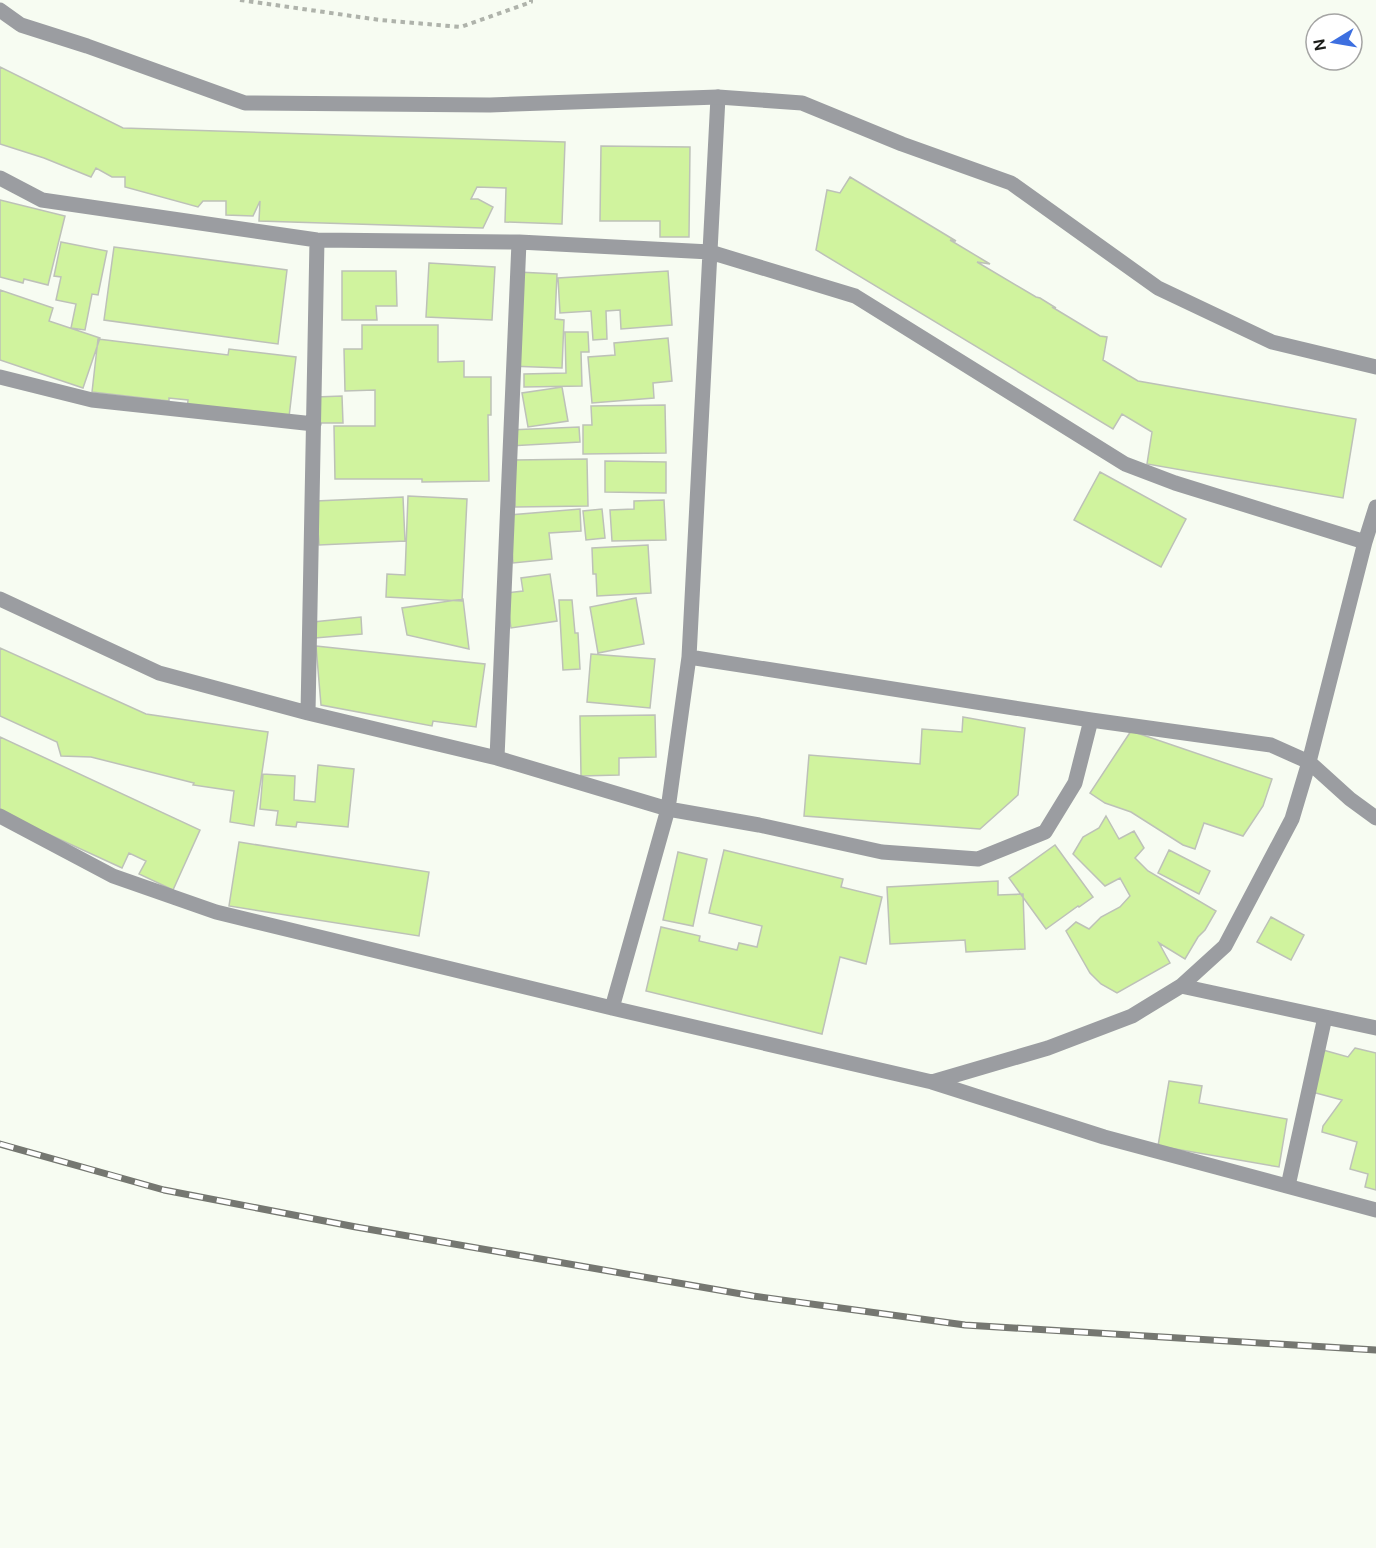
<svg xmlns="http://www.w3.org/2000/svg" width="1376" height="1548" font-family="'DM Sans',sans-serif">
  <rect width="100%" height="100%" fill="#f7fcf2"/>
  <path fill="#d0f39e" stroke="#bdc1b8" stroke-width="1.5" d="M0,67l123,61 442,14 -3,82 -57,-2 1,-34 -29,-1 -6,12h7l15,8 -10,21 -224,-7 1,-20 -7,15 -27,-1v-14h-23l-5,6 -73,-20v-10h-13l-16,-9 -5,9 -47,-19 -44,-14z
    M601,146l89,1 -1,90h-29v-16h-60z
    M850,177l106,64 -6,-1 40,24 -13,-2 59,35 4,1 16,10 -4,-1 48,29 7,1 -4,23 35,21 218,38 -13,79 -196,-34 5,-32 -30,-18 -9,15 -297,-179 11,-60 13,3z
    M0,200l65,16 -17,69 -24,-6 -1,4 -23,-6z
    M61,242l46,9 -9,44 -6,-1 -7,36 -14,-2 5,-24 -20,-4 5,-23 -7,-1z
    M114,247l173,23 -9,74 -174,-24z
    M429,263l66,4 -3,53 -66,-3z
    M342,271h54l1,35h-21l1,14h-35z
    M668,271l4,54 -51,4 -1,-19 -14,1 1,28 -14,1 -2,-29 -31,2 -2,-35z
    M518,272l39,2 -2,45 9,1 -2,48 -53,-2z
    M0,290l53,18 -4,13 51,17 -17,50 -83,-28z
    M362,325h76v37l26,-1v16h27v38h-3l1,66 -67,1v-3h-87l-1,-53h41v-36l-30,1 -1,-42h18z
    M565,332h23l1,20h-8l1,34 -58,1v-13l42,-1z
    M668,338l4,43 -19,2 1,15 -62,5 -4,-46 27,-2 -1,-12z
    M98,339l130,16 1,-6 67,8 -7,60 -102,-6 1,-11 -19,-2v3l-77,-9z
    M562,387l6,34 -40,6 -6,-34z
    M342,396l1,27h-26l-1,-26z
    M665,405l1,48 -83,1v-29h9l-1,-19z
    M579,427l1,15 -71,4 -1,-16z
    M587,459l1,47 -73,1 -1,-47z
    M605,461l61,1v31l-61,-1z
    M1100,472l86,47 -25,48 -87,-47z
    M408,496l59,3 -5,102 -76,-4 1,-23 18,1z
    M403,497l2,44 -86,4 -3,-44z
    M664,500l2,40 -54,1 -2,-31 24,-1v-8z
    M580,509l1,22 -32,2 3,26 -39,4 -4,-48z
    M602,509l3,29 -19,2 -3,-29z
    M648,545l3,48 -54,3 -1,-22h-3l-1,-26z
    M550,574l7,47 -46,7 -5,-35 17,-2 -2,-13z
    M636,598l8,46 -46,9 -8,-46z
    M463,599l6,50 -62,-14 -5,-27z
    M559,600h13l3,33h3l2,36 -17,1z
    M361,617l1,17 -47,4 -2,-16z
    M316,646l169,18 -9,63 -43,-6 -1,5 -111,-21z
    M0,648l146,66 122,18 -14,94 -24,-4 4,-31 -41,-6 1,-2 -103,-26 -30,-1 -4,-14 -57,-26z
    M591,654l64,5 -5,49 -63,-6z
    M655,715l1,42 -37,1v17l-38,1 -1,-60z
    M963,717l62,11 -7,67 -38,34 -176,-13 5,-61 111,9 2,-35 40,3z
    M1131,731l141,48 -9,27 -20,30 -39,-13 -9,26 -12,-4 -52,-33 -26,-9 -15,-10z
    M0,737l200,93 -27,60 -34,-16 7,-13 -17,-8 -7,15 -122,-56z
    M318,765l36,4 -6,58 -51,-5 -1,5 -20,-2 2,-14 -18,-2 3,-35 32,2 -1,24 21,2z
    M1106,816l13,23 15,-8 10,17 -9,10 13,13 68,40 -11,19 -7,7 -13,22 -26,-16 11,20 -53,30 -16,-9 -11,-11 -24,-42 10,-9 13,7 12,-12 19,-10 10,-11 -10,-18 -15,8 -32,-32 10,-17 16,-9z
    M239,842l190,30 -10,64 -190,-30z
    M1055,845l38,52 -14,10 -1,-1 -32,23 -37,-51z
    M724,850l119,29 -2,8 41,10 -16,67 -26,-7 -18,77 -176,-43 15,-64 39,9 -1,5 38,9 2,-7 18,4 5,-21 -53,-13z
    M1169,850l41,21 -11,23 -41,-21z
    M678,852l29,7 -14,67 -30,-6z
    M998,881v14l25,-1 2,55 -59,3 -1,-12 -75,4 -3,-57z
    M1271,917l33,18 -13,25 -34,-18z
    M1355,1048l21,5v137l-11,-3 3,-13 -18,-5 7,-27 -35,-10 1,-6 19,-26 -30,-8 11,-42 25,7z
    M1169,1081l33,5 -3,17 88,16 -8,48 -121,-21z"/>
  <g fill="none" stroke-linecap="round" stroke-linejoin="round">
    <path stroke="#afb3ab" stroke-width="4" stroke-dasharray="4.5 4.5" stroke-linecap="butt" d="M240,0l140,20 81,7 70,-25v-2"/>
    <path stroke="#9b9da1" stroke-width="15" d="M0,178l42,22 275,40 202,2 191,10 145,44 270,168 50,19 190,59
      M0,377l92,23 222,24
      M0,599l159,74 149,40 189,45 171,51 91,16 123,27 96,7 67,-27 30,-49 16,-63
      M689,657l402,63 180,25 38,17 41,37 26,19
      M308,713l9,-473
      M497,758l22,-516
      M0,816l113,60 103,36 396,96 320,74 172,55 272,73
      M1181,986l195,42
      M612,1008l56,-199 21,-152 29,-560
      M932,1082l116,-34 84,-32 49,-30 44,-40 67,-127 17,-57 56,-220 11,-35
      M1288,1186l37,-169"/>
    <path stroke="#9b9da1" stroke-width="15" d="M0,10l21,15 66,21 158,57 245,2 228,-8 84,6 100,41 109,39 147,105 114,54 104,25"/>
    <g stroke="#757771" stroke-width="7">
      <path id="rail" d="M0,1144l164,46 192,37 397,69 212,29 411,25"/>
    </g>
    <use href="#rail" stroke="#fff" stroke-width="4.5" stroke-dasharray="14" stroke-linecap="butt"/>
  </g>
  <g transform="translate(1334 42) rotate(259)"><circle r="28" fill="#ffffff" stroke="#a5a5a4" stroke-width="1.5"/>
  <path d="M0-4.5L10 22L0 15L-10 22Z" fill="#3d6fe0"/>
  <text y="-9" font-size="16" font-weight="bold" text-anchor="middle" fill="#1d1e1b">N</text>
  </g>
</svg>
